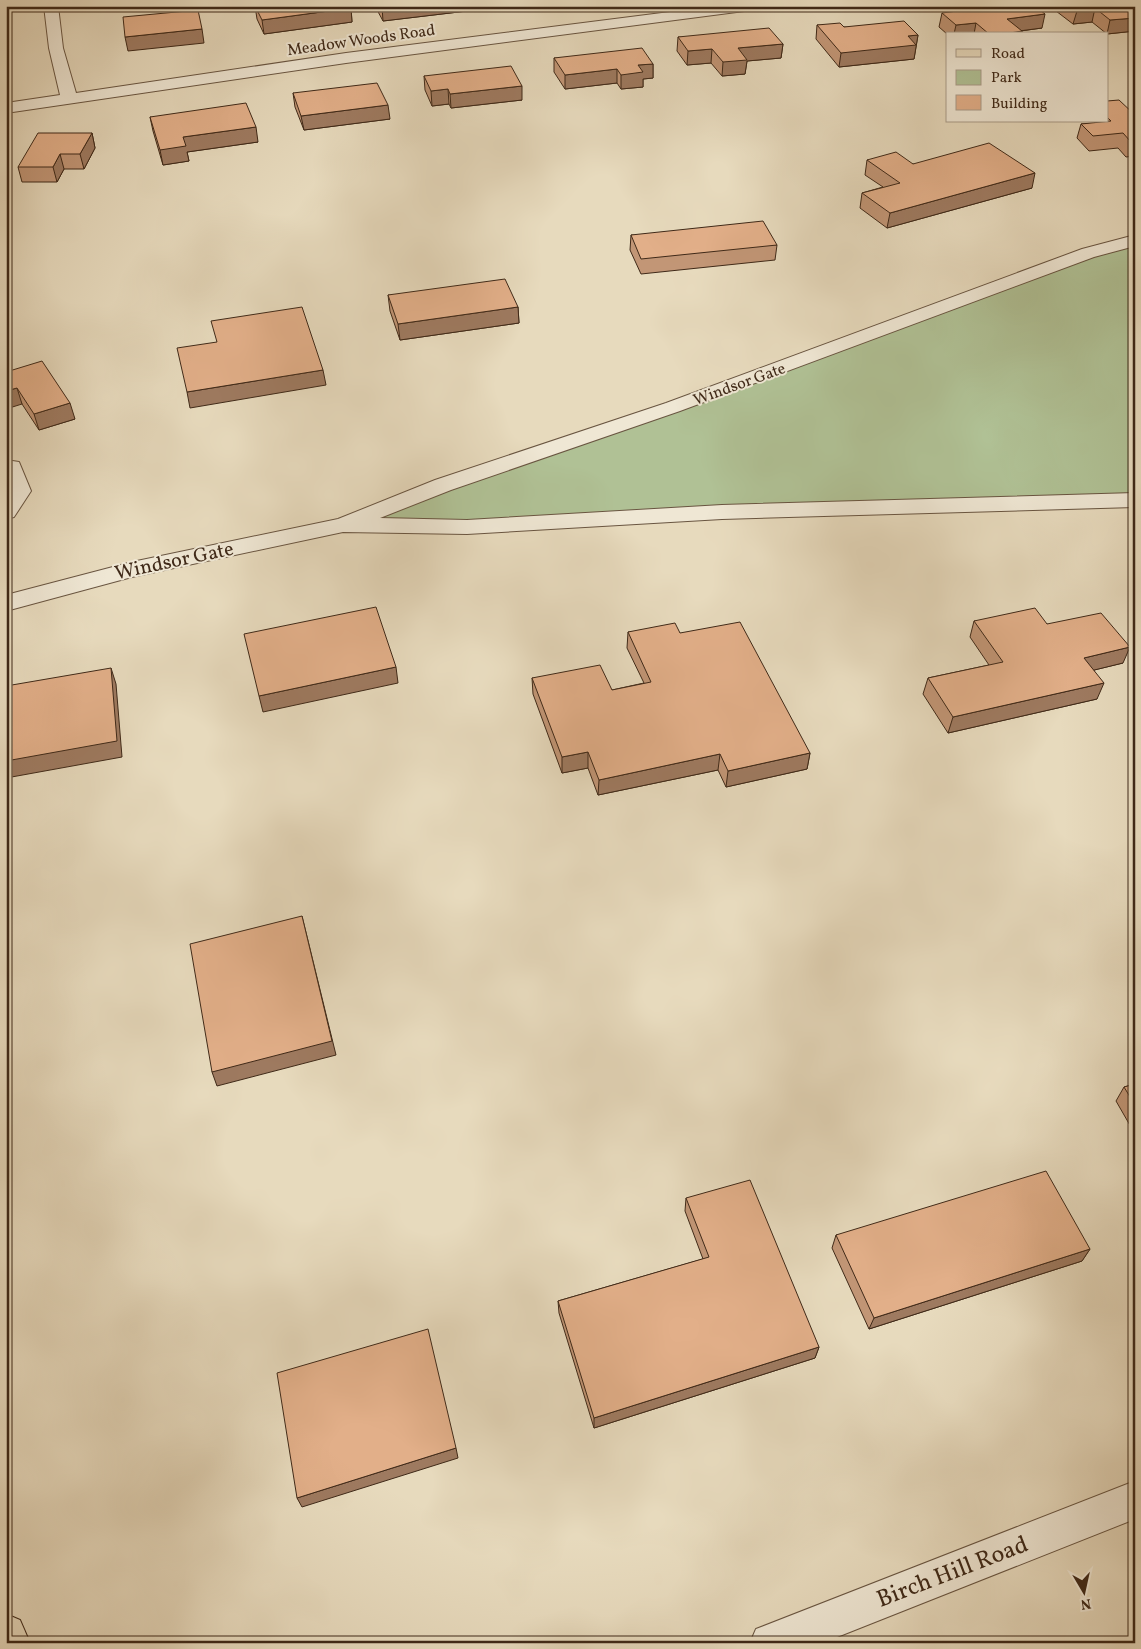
<svg xmlns="http://www.w3.org/2000/svg" width="1141" height="1649" font-family="Vollkorn,serif">
  <rect width="100%" height="100%" fill="#e7dabd"/>
  <filter id="stains"><feTurbulence type="fractalNoise" baseFrequency=".004" numOctaves="4"/><feColorMatrix values="0 0 0 0 .2 0 0 0 0 .09 0 0 0 0 .02 0 0 0 .5 -.17"/></filter>
  <radialGradient id="worn" r=".72"><stop offset=".6" stop-color="#630" stop-opacity="0"/><stop offset="1" stop-color="#630" stop-opacity=".3"/></radialGradient>
  <path fill="#b0c195" stroke="#787556" d="M1135,240v260l-792,25z"/>
  <g fill="none" stroke-linecap="round" stroke-linejoin="round">
    <g stroke="#695541" stroke-width="2">
      <path id="minor" d="M44,6h14l5,42 13,45 270,-40 371,-47h42l-7,4 -406,53 -340,50v-10l54,-8 -11,-47z
        M1135,235v11l-41,11 -414,154 -229,79 -71,28 87,2 255,-15 413,-12v14l-413,12 -255,15 -124,-2 -211,45 -126,34v-16l126,-33 206,-43 97,-39 231,-77 416,-154z
        M6,460l13,2 12,29 -17,26 -8,2v-24l3,-4 -3,-7z
        M1135,1481v38l-313,124h-72l6,-14z"/>
    </g>
    <g stroke="#3f2918" stroke-width="2">
      <path id="major" d="M6,1614l14,6 10,23h-24z"/>
    </g>
    <use href="#minor" fill="#efe7d4" fill-rule="evenodd"/>
    <use href="#major" fill="#e7dabd" fill-rule="evenodd"/>
  </g>
  <path fill="#c29676" stroke="#3f2918" d="M255,6h94l2,2 1,14 -88,12 -7,-15z
    M375,6h92v5l-84,10z
    M1057,6h78v25l-28,3 -15,-12 -19,2 -17,-13z
    M942,13l100,15 -21,3h1v3h-75l-8,-7z
    M817,25l27,2 74,8 -4,24 -75,8 -23,-28z
    M678,37l105,7 -2,14 -34,3 -2,13 -23,2 -11,-13 -24,2 -10,-14z
    M554,58l99,6v14l-10,1v8l-22,2 -4,-6 -52,6 -11,-17z
    M424,76l98,24 -71,8 -2,-4 -17,2 -7,-16z
    M293,93l97,26 -86,11 -9,-23z
    M1107,101l28,14v41l-9,1 -8,-9 -29,3 -12,-13 4,-14 14,-1 -2,-2h14z
    M150,117l108,25 -71,10 2,9 -26,4 -10,-34z
    M92,133l3,15 -11,21h-20l-7,13h-35l-4,-15z
    M867,160l46,4 119,24 -145,40 -27,-20 2,-15 21,-6 -18,-12z
    M631,235l146,10 -2,15 -134,14 -11,-24z
    M388,295l130,12 1,16 -119,17 -10,-29z
    M6,372l69,47 -36,11 -17,-26z
    M974,621l73,3 76,39 -29,7 3,29 -149,34 -25,-39 5,-16 61,-13 -19,-28z
    M628,632l52,1 130,120 -3,16 -81,18 -8,-17 -120,25 -10,-27 -26,5 -29,-79 -1,-16 80,12 32,-7 -17,-35z
    M1135,1084v50l-19,-33 8,-14z
    M686,1198l133,149 -4,11 -221,70 -35,-115 -1,-12 145,-42 -18,-48z
    M836,1235l254,14 -8,12 -213,68 -37,-81z"/>
  <path fill="#9e7a60" stroke="#3f2918" d="M392,6h75v5l-84,10 -1,-14z
    M351,8l1,14 -88,12 -2,-14z
    M1095,8l-3,14 -19,2 4,-13z
    M1045,14l-3,14 -38,5 3,-14z
    M1135,18v13l-28,3 3,-14z
    M976,23l-2,11h-20l2,-9z
    M202,29l2,14 -76,8 -3,-14z
    M1022,31v3h-18z
    M918,35l-4,24 -75,8 2,-14 67,-17z
    M783,44l-2,14 -34,3 -2,13 -23,2 1,-14 15,-14z
    M712,49l-1,14 -24,2 1,-14z
    M653,64v14l-10,1v8l-22,2v-14l17,-10z
    M617,69v14l-52,6v-14z
    M522,86v14l-71,8 -1,-14z
    M448,89l1,15 -17,2 -1,-15z
    M388,105l2,14 -86,11 -3,-14z
    M256,127l2,15 -71,10 2,9 -26,4 -3,-15 23,-13z
    M92,133l3,15 -11,21 -4,-15z
    M60,154l4,15 -7,13 -4,-15z
    M1035,173l-3,15 -145,40 3,-15z
    M518,307l1,16 -119,17 -2,-16z
    M323,370l3,15 -136,23 -3,-16z
    M17,388l5,16 -16,5v-18z
    M70,403l5,16 -36,11 -5,-16z
    M1130,647l-7,16 -45,11 6,-16z
    M396,667l2,16 -135,29 -4,-16z
    M111,668l5,16 6,73 -116,21v-17z
    M1104,683l-7,16 -149,34 5,-16z
    M588,752v16l-26,5v-16z
    M810,753l-3,16 -81,18 2,-16z
    M720,754l-2,16 -120,25 1,-15z
    M302,916l34,139 -119,31 -5,-14z
    M1090,1249l-8,12 -213,68 5,-11z
    M819,1347l-4,11 -221,70v-10z
    M456,1448l2,10 -156,49 -5,-9z"/>
  <path fill="#e2af89" stroke="#3f2918" d="M255,6h94l2,2 -89,12z
    M996,6h39l10,8 -38,5 15,12 -18,3h-15l-13,-11 -20,2 -14,-12z
    M1071,6h64v12l-25,2 -15,-12 -18,3z
    M198,10l4,19 -77,8 -2,-20z
    M904,21l14,14 -10,1 8,9 -75,8 -24,-28 23,-2 4,4z
    M769,28l14,16 -45,4 9,12 -24,2 -11,-13 -24,2 -10,-14z
    M642,48l11,16 -15,1 5,7 -22,3 -4,-6 -52,6 -11,-17z
    M511,66l11,20 -72,8 -2,-5 -17,2 -7,-15z
    M377,83l11,22 -87,11 -8,-23z
    M1119,100l16,15v27h-4l-8,-9 -30,3 -12,-12 30,-3 -4,-4v-16z
    M246,103l10,24 -73,10 3,9 -26,4 -10,-33z
    M38,133h54l-12,21h-20l-7,13h-35z
    M989,143l46,30 -145,40 -28,-20 38,-10 -33,-23 29,-8 17,12z
    M763,221l14,24 -136,14 -10,-24z
    M505,279l13,28 -120,17 -10,-29z
    M302,307l21,63 -136,22 -10,-44 40,-6 -6,-21z
    M42,361l28,42 -36,11 -17,-26 -11,3v-19z
    M376,607l20,60 -137,29 -15,-62z
    M1035,608l12,16 54,-11 29,34 -46,11 20,25 -151,34 -25,-39 75,-16 -29,-41z
    M740,622l70,131 -82,18 -8,-17 -121,26 -11,-28 -26,5 -30,-79 68,-13 12,25 39,-8 -23,-50 47,-9 5,10z
    M111,668l6,73 -111,20v-75z
    M302,916l30,125 -120,31 -22,-128z
    M1135,1084v21l-11,-18z
    M1046,1171l44,78 -216,69 -38,-83z
    M750,1180l69,167 -225,71 -36,-117 151,-44 -23,-59z
    M428,1329l28,119 -159,50 -20,-125z"/>
  <g text-anchor="middle" stroke-width="4" stroke-linejoin="round" paint-order="stroke">
    <g font-size="16" fill="#3f2918" stroke="#efe7d4">
      <text transform="translate(361 39) rotate(-8)" y="6">Meadow Woods Road</text>
      <text transform="translate(739 383) rotate(-20)" y="6">Windsor Gate</text>
    </g>
    <g font-size="20" fill="#3f2918" stroke="#efe7d4">
      <text transform="translate(174 560) rotate(-12)" y="7">Windsor Gate</text>
    </g>
    <g font-size="24" fill="#3f2918" stroke="#efe7d4">
      <text transform="translate(952 1571) rotate(-21)" y="8">Birch Hill Road</text>
    </g>
  </g>
  <rect width="1141" height="1649" fill="none" stroke="#e7dabd" stroke-width="25"/>
  <rect x="8" y="8" width="1126" height="1634" fill="none" stroke="#3f2918" stroke-width="2.5"/>
  <rect x="12" y="12" width="1116" height="1624" fill="none" stroke="#3f2918"/>
  <rect x="946" y="32" width="162" height="90" fill="#efe7d4" stroke="#a99b89"/>
  <rect x="956" y="49" width="25" height="8" fill="#e7dabd" stroke="#a99b89"/>
  <text x="991" y="58" font-size="15" fill="#3f2918">Road</text>
  <rect x="956" y="70" width="25" height="15" fill="#b0c195" stroke="#a99b89"/>
  <text x="991" y="82" font-size="15" fill="#3f2918">Park</text>
  <rect x="956" y="95" width="25" height="15" fill="#e2af89" stroke="#a99b89"/>
  <text x="991" y="108" font-size="15" fill="#3f2918">Building</text>
  <g transform="translate(1084 1592) rotate(171)" stroke="#efe7d4" stroke-width="4" paint-order="stroke">
  <path d="M0-4L9 19L0 12L-9 19Z" fill="#3f2918"/>
  <text y="-8" font-size="14" font-weight="bold" text-anchor="middle" fill="#3f2918">N</text>
  </g>
  <rect width="100%" height="100%" filter="url(#stains)"/>
  <rect width="100%" height="100%" fill="url(#worn)"/>
</svg>
